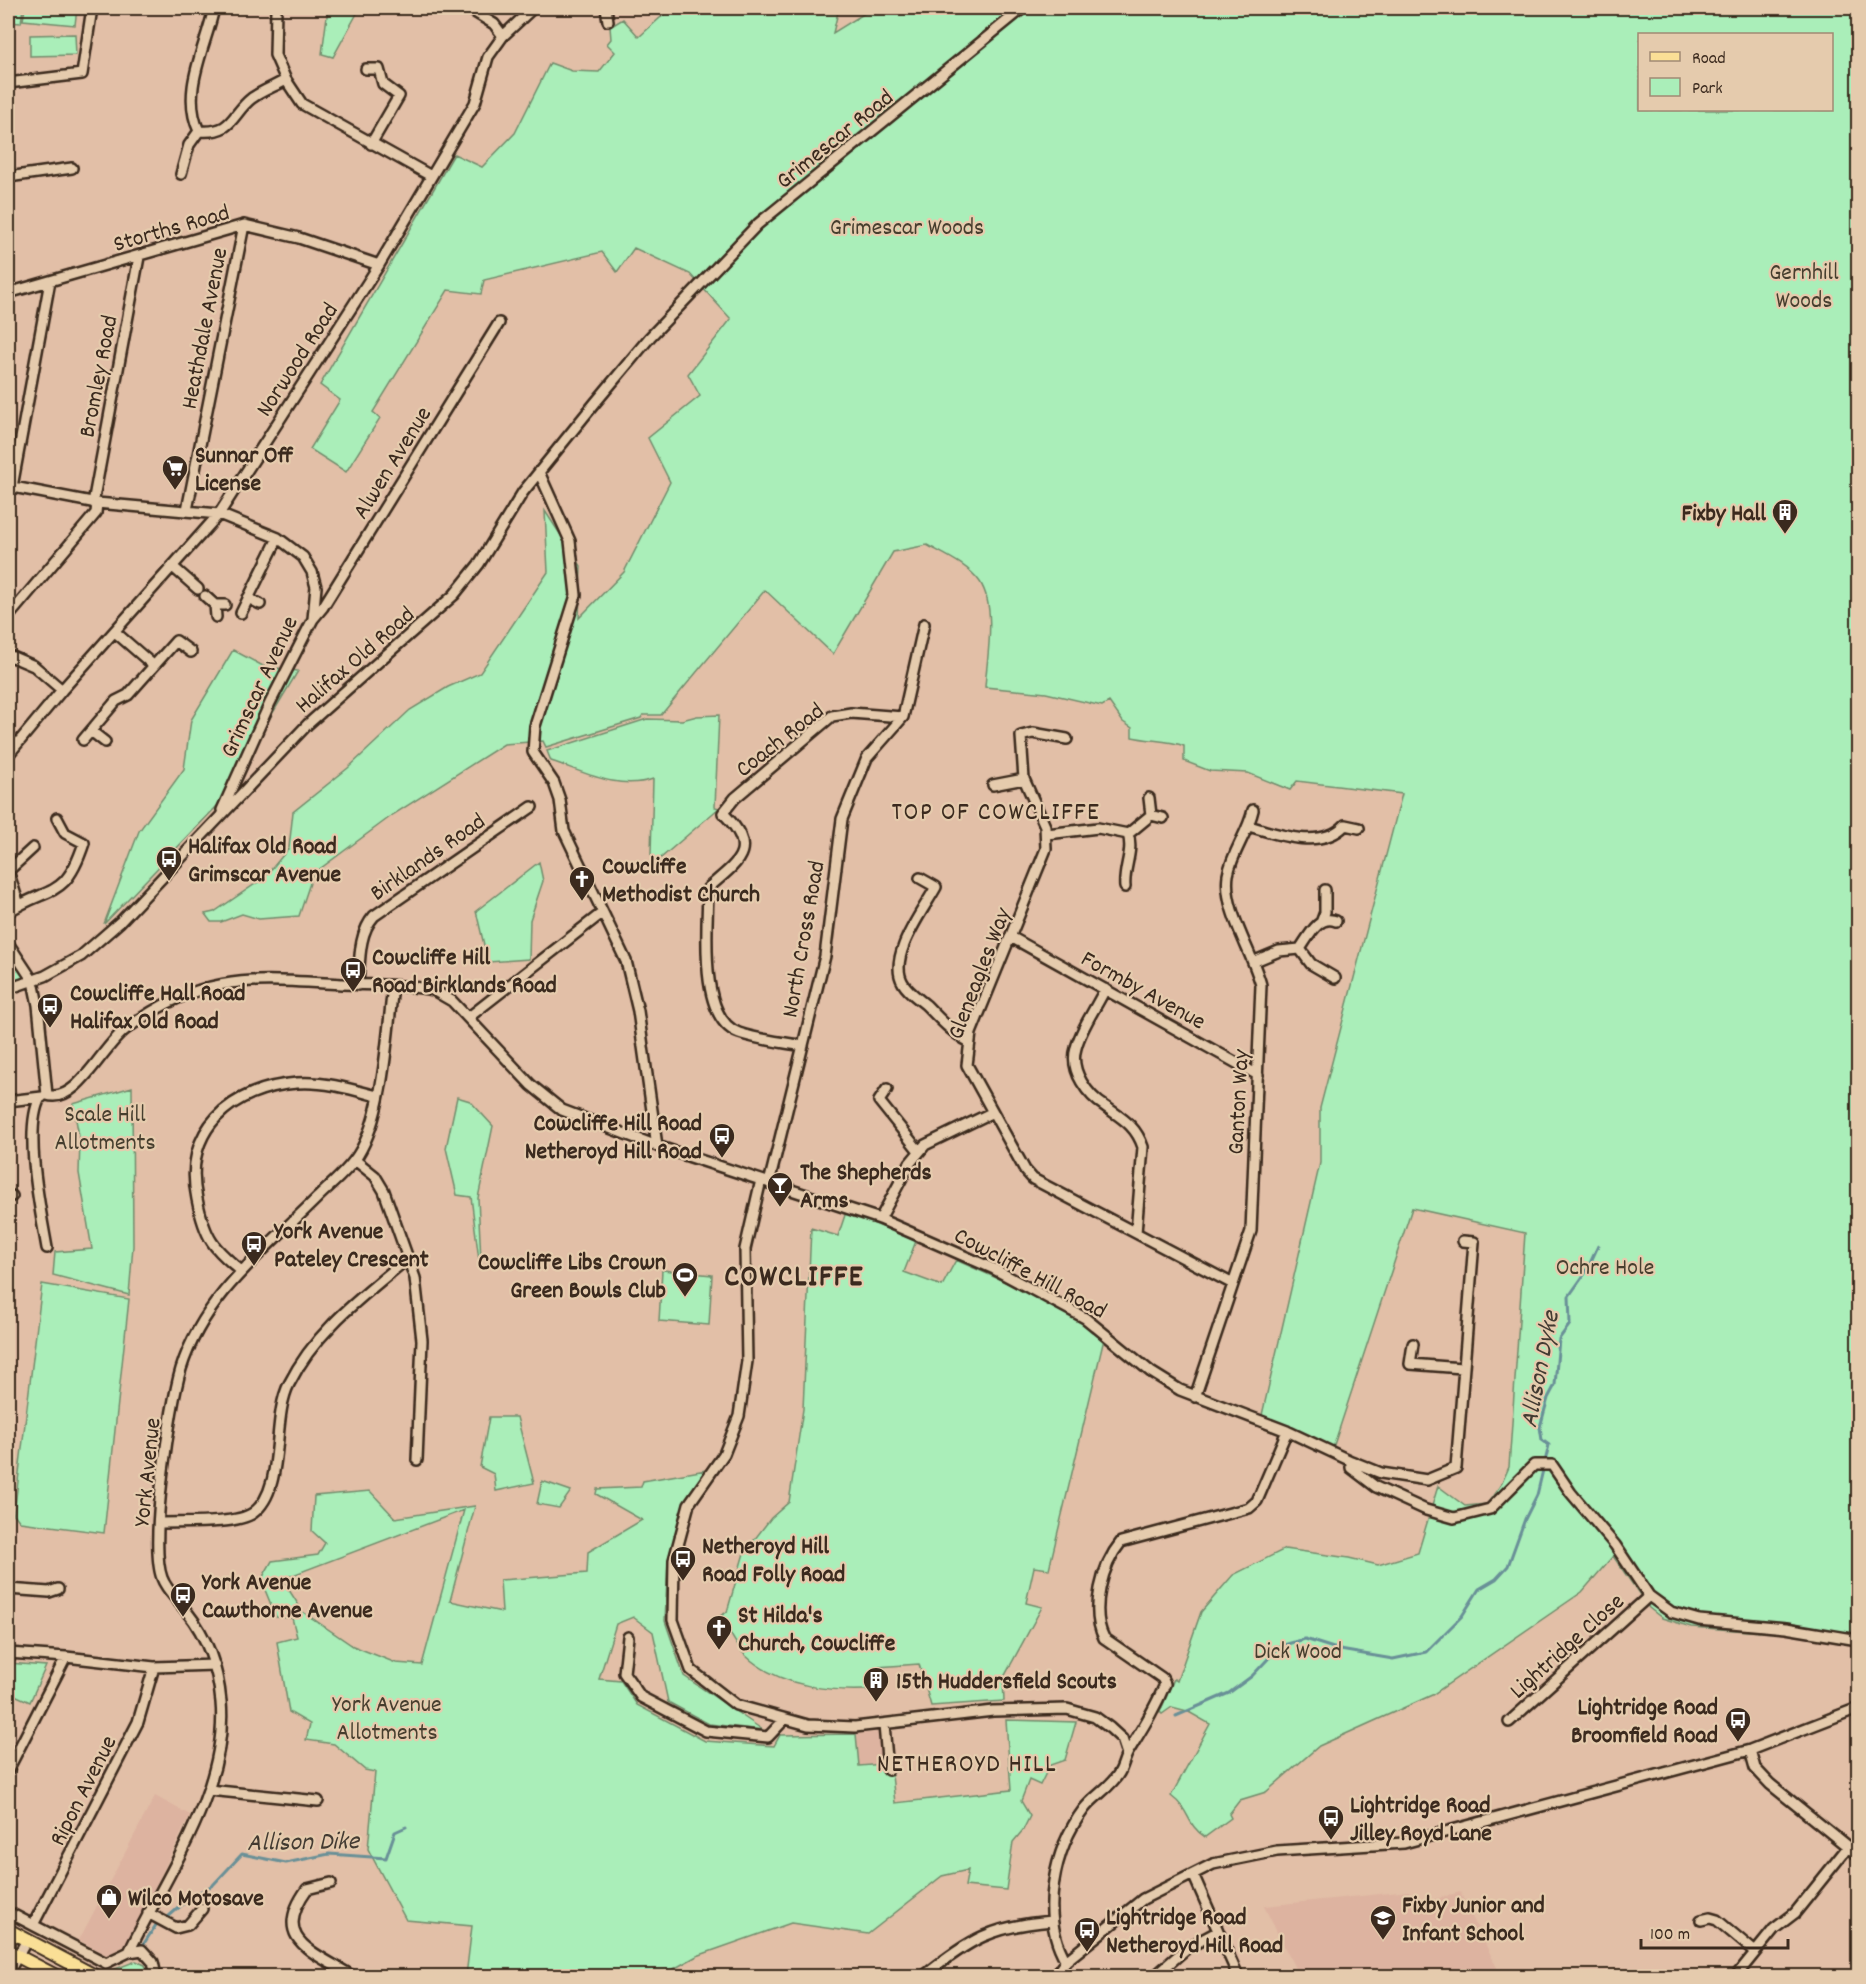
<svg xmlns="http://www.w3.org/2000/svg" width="1866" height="1984" font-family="Dekko,sans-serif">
  <rect width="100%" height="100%" fill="#e2bfa7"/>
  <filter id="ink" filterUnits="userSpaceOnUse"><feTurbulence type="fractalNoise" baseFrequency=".0167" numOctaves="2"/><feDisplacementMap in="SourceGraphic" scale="12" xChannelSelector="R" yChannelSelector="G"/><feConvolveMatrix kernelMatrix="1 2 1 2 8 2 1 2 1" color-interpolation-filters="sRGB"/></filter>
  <g filter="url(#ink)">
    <path fill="#ddb3a0" d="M881,1732l3,32 -25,3 -3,-33z
      M155,1796l35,19 -63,129 -20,11 -28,-15z
      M1409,1891l7,14 44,-13 41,84h-202l-35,-70z"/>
    <path fill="#aaeeb9" stroke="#728c6c" stroke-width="1.5" fill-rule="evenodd" d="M8,8h15l-2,15 -13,-1z
      M25,8h52l-2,17 -52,-5z
      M328,8h32l-27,49 -11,-3z
      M671,8h168l-6,25 40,-25h985v1636l-53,-9 -114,-8 -29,-9 -13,-10 -36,-52 -31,36 -150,103 -113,51 -53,46 -26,8 -11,14 2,4 -26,19c-20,-14 -14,-26 -34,-41l39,-72 -23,-13 -15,-4 -10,7 -2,-2 14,-33 3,2 24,-69 32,-37 52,-26 64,9 29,7 40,-12 20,-67 27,20 22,-2 15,-21 7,-16 16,-234 -113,-25 -79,240 -71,-33 58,-252v-55l82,-314 -105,-13 -7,9 -42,-17 -38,-2 -26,-10v-15c-15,-6 -34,-5 -52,-9v-9l-9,-6 -14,-20 -7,4 -56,-13 -61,-6c2,-30 12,-79 -5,-105 -12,-17 -35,-27 -53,-37l-34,7 -60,102 -68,-64 -104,125h-18l-2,3 -95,29 -3,-6 -39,3 -110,70 -81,60 -14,42 -40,3 -17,-5 -21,8h-10l-6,-8 9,-2 50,-34 25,-30 4,-36 55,-44 62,-58 38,-23 32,-14 68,-101 -3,-61 36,55 -2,52 45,-46 46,-90 -22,-44 52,-42 -12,-22 43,-55 -41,-45 -56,-26 -17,24 -15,-20 -118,28 -3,14 -33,-4 -75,122 7,6 -34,54 -36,-23 30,-49 -20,-15 134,-231 28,13 33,-34 35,-70 22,8 27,1 16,-20 -8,-8 4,-5 -1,-12 13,-8 16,18zM1640,34h192v76h-192z
      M75,34l1,21 -46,1v-21z
      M233,650l30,16 35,5 -81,135 -113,118 35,-93 45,-62 7,-49z
      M719,715l-4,92 4,1 -64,55 -4,-9 2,-75c-35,12 -68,-7 -102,-18l-4,-10 100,-32 35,1 15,-4z
      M539,862l4,19 -13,39 -1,39 -41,3 -12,-51z
      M8,951l20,27 -20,4z
      M132,1087l1,159 -4,49 -76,-20 2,-23 37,-3 -13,-76 1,-32 -7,-37z
      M457,1097l13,4 23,25 -15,72 3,62h-2l-8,-63 -14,-2 -11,-47z
      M846,1212l70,29 -12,31 38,14 14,-26c46,21 111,46 148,79l-55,230 -15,-2 -8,36 16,4 -39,72 1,22 -73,5 -12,-42 -42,3 3,22c-45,4 -100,-1 -135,-34 -10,-10 -17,-27 -25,-39l7,-4 17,-59 27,-35 18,-16 14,-93 8,-181 27,8z
      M662,1270l50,5 -3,50 -50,-4z
      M42,1284l87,15 -25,234 -84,-11 -6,-8z
      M489,1417h28l17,66 -38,8 -2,-17 -14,-7z
      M706,1470l-24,40 -14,50 -3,61 19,55 79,54 -54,-6 -41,-22 -15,-70 -20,-15 -17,7 -17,55 22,2 16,24 68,36 69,5 6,-11 76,-1 3,32 25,-2 1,10 7,1 3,28 116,-13 -5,-70 70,2 -11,38 -15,5 -10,20 -11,-5 -8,21 9,15 -7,14 -10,12 -7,48 -41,-4 3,-16 -26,6 -74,58 -77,-11 -94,33 -36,20h-195l6,-50 -66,-6 -38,-71 7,-77 -10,-2 -31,-26 -28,-4 4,-16 -21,-12 -12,-70 20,-5 -5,-19 -16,-1 -15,-37 11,-19 46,-6 7,-12 -13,-12 2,-35 56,-5 25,27 80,-12 -25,95 52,11 -2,-32 87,-7 1,-21 54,-32 -46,-26 1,-5 44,-2 2,-6zM464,1510l-42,155 -26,-2 -43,-17 -50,-34 -21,-33z
      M542,1481l29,10 -12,17 -22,-4z
      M8,1663l38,3 -16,36 -22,-10z
      M136,1961l9,4 4,11h-29l-10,-5z"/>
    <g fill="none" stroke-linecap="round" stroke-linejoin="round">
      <path stroke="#699097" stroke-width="3" d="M1176,1716l53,-23 23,-17 28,-30 25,-7 35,11 53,9 33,-7 36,-36 17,-27 17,-10 12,-13 17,-47 12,-24 12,-50 -7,-5 -2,-13 8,-29 7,-13 4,-46 11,-15 -1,-28 17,-24 12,-26
        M168,1917l24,-21 21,-11 29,-31 44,9 43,-9 57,4 9,-26 11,-5
        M143,1945l13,-20"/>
      <g stroke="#3b2a1e" stroke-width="14">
        <path id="minor" d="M214,8c-8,39 -34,83 -15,123 35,3 32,-17 53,-33 10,-7 23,-12 34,-18
          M276,8l-1,47 11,25 16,24 129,72
          M468,8l26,16 9,12
          M606,8l2,13
          M366,69h13l4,15 16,12 -28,48
          M8,83l74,-9 10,-66
          M181,174l8,-29 10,-14
          M8,177l64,-9
          M8,293l236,-68 55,13 80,27
          M539,472l31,69 6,54 -41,131 -2,26 21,31 6,17 4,31 62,130 12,50 19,135
          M8,486l89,17 122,11 59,24 25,19 9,15 4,15 -3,32 -43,84 -48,107
          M12,487l38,-206
          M93,503l46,-246
          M187,510l57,-285
          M173,567l25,22
          M205,596l10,9h10
          M248,598l12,6
          M215,605l1,12
          M241,613l37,-75
          M8,617l88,-104 1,-10
          M313,619l10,-12 176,-284
          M115,632l38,33
          M8,655l26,11 28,24
          M91,731l14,11
          M1067,739l-34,-6 -12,3 3,43 21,47 1,23 -75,184 -4,32 58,105 8,9 200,105
          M83,740l33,-39 12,-6 48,-54 15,11
          M8,755l54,-65 157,-176 160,-249 96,-162 13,-46 15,-21 30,-28
          M993,785l31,-6
          M1149,798l2,17
          M1249,826c29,9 73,24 96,-1l14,3
          M1047,834l51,-6 30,6 23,-19 12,3
          M920,878l16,9c-13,24 -49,70 -33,96 5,9 16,16 23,22 13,13 26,28 42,36
          M1125,887c-2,-19 9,-35 3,-53
          M19,905l-11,-34 25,-23
          M8,912c41,-27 57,-11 76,-69l-19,-10 -8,-15
          M1322,920l3,-8v-22
          M1011,937l247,138
          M8,943l25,38 5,24 9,90c30,10 56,-50 79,-66 79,-57 124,-50 216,-45 30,1 62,0 91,6l19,11 79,84 31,25 95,36 223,73 114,50 91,49 66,54 29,18 107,41 64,30v7l25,19 50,23 28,8 36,-9 44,-44h18l19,28 44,52 34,51 22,16 28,8 87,8 72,12
          M1300,949l11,15 24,14
          M1255,961l24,-10 21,-2c9,-13 19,-35 36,-28
          M358,985c2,-24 0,-51 16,-69l158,-109
          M8,989l37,-13 36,-20 39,-34 188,-198 146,-129 25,-31 44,-72 72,-89 55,-66 108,-113 265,-216
          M1105,989c-9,19 -24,39 -29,59 -7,23 12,48 30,59 17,12 30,19 37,40l-7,86
          M469,1017l133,-104
          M803,1046c-21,-4 -44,-6 -64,-13 -42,-15 -31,-109 -31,-145 32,-27 51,-39 15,-75l12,-15 97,-82 19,-3 52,4
          M887,1089l-8,12 40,50
          M40,1098c-17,32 1,115 7,150
          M8,1101l34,-4
          M355,1160l20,16 9,15 31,87 7,62 -5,120
          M761,1180l-16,69 2,112 -8,55 -15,38 -35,50 -15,56 -1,60 18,50 45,35 72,20 47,2 138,-16 74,-2 28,8 15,11 12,11 5,15
          M769,1183l56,-227 17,-137 25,-61 36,-41 21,-93
          M8,1197l4,-1
          M880,1219l30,-56 15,-18 68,-33
          M241,1271c-10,-9 -22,-18 -29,-29 -8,-12 -12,-28 -15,-43 -15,-69 34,-111 100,-116 27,-2 54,6 80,13
          M1413,1344l-3,20 52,4
          M1195,1397l56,-166 10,-246c-9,-34 -38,-76 -33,-110 4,-23 20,-42 25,-65
          M1351,1461l30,12 46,7 29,-12 18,-226 -11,-1
          M159,1523c23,-1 77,2 94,-10 33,-24 18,-94 36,-129 26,-53 74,-88 118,-125
          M8,1589l41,3 9,-3
          M628,1637l-4,36 17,24 65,34 62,6 16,-17
          M8,1653l58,4 88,10 61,-2
          M1509,1722l140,-126
          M884,1725l4,45
          M1750,1750l5,18 15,16 88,71
          M8,1770l58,-113
          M209,1790l109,11
          M1193,1874l45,102
          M331,1883l-24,6c-37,51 6,62 45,87
          M8,1912l98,51 23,-11
          M148,1913l28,15 12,-3 14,-16
          M1701,1920l9,-2 7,2 37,31
          M33,1925l105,-203 16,-55
          M1066,1961c-27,-45 -12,-112 18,-152 10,-13 27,-22 35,-36 4,-6 5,-14 9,-21 14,-23 27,-43 37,-68l-3,-6 -58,-40c-14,-28 -2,-73 17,-96l128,-34 8,-7 30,-70
          M8,1973l19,-33
          M156,1976l-3,-14 -11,-12 -13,2c36,-75 100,-164 92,-250 -3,-33 -13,-64 -34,-90 -8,-11 -21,-22 -25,-34 -13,-34 8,-172 19,-209 23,-74 84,-119 136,-171 14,-14 31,-27 41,-43 26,-41 29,-121 35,-169
          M924,1976c46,-37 68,-50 128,-55
          M1055,1976l11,-15 77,-62 70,-35 64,-13 127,-8 346,-93 108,-42
          M1155,1976l32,-28 30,-16
          M1736,1976l38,-47 21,-16 53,-66"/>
      </g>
      <g stroke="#3b2a1e" stroke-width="16">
        <path id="major" d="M8,1930l87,46
          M8,1951l48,25"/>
      </g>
      <use href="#minor" stroke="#e5cbad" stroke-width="9"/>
      <use href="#major" stroke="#fadf96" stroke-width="12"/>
    </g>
  </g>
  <defs>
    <g id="supermarket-pin" transform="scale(1.35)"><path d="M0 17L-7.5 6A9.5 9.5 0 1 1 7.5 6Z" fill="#3b2a1e" stroke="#e5cbad"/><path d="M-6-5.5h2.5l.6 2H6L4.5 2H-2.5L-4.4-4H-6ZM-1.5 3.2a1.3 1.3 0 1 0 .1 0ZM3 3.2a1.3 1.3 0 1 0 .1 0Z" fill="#fff"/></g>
    <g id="building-pin" transform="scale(1.35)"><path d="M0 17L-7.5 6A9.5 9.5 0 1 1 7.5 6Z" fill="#3b2a1e" stroke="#e5cbad"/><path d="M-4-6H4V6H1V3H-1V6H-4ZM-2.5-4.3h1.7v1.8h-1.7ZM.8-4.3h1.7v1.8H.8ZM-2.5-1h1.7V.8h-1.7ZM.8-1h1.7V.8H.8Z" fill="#fff"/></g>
    <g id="bus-pin" transform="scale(1.35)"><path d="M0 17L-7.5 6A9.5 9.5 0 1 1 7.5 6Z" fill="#3b2a1e" stroke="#e5cbad"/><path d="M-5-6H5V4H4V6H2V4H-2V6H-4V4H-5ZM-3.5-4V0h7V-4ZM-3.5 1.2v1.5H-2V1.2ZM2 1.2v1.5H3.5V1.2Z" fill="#fff"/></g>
    <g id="church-pin" transform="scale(1.35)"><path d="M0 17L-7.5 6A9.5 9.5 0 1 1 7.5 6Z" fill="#3b2a1e" stroke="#e5cbad"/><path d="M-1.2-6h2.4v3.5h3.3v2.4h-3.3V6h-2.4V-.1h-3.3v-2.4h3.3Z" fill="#fff"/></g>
    <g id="bar-pin" transform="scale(1.35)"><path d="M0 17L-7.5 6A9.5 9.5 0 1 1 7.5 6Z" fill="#3b2a1e" stroke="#e5cbad"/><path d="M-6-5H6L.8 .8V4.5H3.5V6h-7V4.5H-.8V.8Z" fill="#fff"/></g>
    <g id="stadium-pin" transform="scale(1.35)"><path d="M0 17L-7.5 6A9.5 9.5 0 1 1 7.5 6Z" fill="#3b2a1e" stroke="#e5cbad"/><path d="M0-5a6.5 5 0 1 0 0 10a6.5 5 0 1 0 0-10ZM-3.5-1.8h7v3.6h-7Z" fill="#fff"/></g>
    <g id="shop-pin" transform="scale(1.35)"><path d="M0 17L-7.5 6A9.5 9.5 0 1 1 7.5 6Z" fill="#3b2a1e" stroke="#e5cbad"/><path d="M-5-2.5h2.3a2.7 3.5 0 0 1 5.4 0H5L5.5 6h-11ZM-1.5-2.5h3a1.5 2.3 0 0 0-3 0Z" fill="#fff"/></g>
    <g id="school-pin" transform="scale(1.35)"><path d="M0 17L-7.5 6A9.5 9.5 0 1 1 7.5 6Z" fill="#3b2a1e" stroke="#e5cbad"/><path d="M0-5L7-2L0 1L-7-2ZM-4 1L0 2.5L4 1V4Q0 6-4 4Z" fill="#fff"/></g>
  </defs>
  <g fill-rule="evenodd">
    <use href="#supermarket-pin" x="175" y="468"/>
    <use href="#building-pin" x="1785" y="512"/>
    <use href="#bus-pin" x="169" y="859"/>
    <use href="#church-pin" x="582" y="879"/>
    <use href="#bus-pin" x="353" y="970"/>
    <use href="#bus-pin" x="50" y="1006"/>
    <use href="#bus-pin" x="722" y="1136"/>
    <use href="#bar-pin" x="780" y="1185"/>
    <use href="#bus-pin" x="254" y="1244"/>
    <use href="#stadium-pin" x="685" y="1275"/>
    <use href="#bus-pin" x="683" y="1559"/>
    <use href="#bus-pin" x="183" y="1595"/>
    <use href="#church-pin" x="719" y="1628"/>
    <use href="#building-pin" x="876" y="1680"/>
    <use href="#bus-pin" x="1738" y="1720"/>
    <use href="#bus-pin" x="1331" y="1818"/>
    <use href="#shop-pin" x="109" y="1897"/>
    <use href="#school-pin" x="1383" y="1918"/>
    <use href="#bus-pin" x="1087" y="1930"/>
  </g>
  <g text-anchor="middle" stroke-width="4.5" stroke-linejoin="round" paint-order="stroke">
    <g font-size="24" fill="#3b2a1e" stroke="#e5cbad">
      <text transform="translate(834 138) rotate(-39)" y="8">Grimescar Road</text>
      <text transform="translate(171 227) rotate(-16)" y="8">Storths Road</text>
      <text transform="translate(203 328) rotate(-79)" y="8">Heathdale Avenue</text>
      <text transform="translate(296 359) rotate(-57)" y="8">Norwood Road</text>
      <text transform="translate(97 376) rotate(-79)" y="8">Bromley Road</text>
      <text transform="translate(391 462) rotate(-58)" y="8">Alwen Avenue</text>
      <text transform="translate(354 659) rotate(-41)" y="8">Halifax Old Road</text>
      <text transform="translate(258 686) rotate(-65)" y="8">Grimscar Avenue</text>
      <text transform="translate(779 739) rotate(-38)" y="8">Coach Road</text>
      <text transform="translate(427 856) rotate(-35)" y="8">Birklands Road</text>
      <text transform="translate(802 939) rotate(-80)" y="8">North Cross Road</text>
      <text transform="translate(978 973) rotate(-69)" y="8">Gleneagles Way</text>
      <text transform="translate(1144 989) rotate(29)" y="8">Formby Avenue</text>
      <text transform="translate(1237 1102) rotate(-87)" y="8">Ganton Way</text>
      <text transform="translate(1031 1272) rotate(28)" y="8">Cowcliffe Hill Road</text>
      <text transform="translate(146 1472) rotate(-84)" y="8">York Avenue</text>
      <text transform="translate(1566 1645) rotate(-42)" y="8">Lightridge Close</text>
      <text transform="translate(82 1790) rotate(-63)" y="8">Ripon Avenue</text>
    </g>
    <g font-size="24" fill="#463e2e" stroke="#e5cbad">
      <text x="907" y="234">Grimescar Woods</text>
      <text x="1804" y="279">Gernhill<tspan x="1804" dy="28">Woods</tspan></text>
      <text x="105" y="1121">Scale Hill<tspan x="105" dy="28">Allotments</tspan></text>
      <text x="1605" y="1274">Ochre Hole</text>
      <text x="1298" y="1658">Dick Wood</text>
      <text x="387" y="1711">York Avenue<tspan x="387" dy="28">Allotments</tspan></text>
    </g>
    <g font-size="24" font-weight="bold" fill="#3b2a1e" stroke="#e5cbad" text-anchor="start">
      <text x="195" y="462">Sunnar Off<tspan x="195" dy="28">License</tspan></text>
      <text x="1766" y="520" text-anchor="end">Fixby Hall</text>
      <text x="188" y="853">Halifax Old Road<tspan x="188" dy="28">Grimscar Avenue</tspan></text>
      <text x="602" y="873">Cowcliffe<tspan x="602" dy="28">Methodist Church</tspan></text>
      <text x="372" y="964">Cowcliffe Hill<tspan x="372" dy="28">Road Birklands Road</tspan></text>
      <text x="70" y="1000">Cowcliffe Hall Road<tspan x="70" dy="28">Halifax Old Road</tspan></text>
      <text x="702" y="1130" text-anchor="end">Cowcliffe Hill Road<tspan x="702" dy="28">Netheroyd Hill Road</tspan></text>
      <text x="800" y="1179">The Shepherds<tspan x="800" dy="28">Arms</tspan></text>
      <text x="274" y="1238">York Avenue<tspan x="274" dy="28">Pateley Crescent</tspan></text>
      <text x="666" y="1269" text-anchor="end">Cowcliffe Libs Crown<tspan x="666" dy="28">Green Bowls Club</tspan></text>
      <text x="702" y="1553">Netheroyd Hill<tspan x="702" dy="28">Road Folly Road</tspan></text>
      <text x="202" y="1589">York Avenue<tspan x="202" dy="28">Cawthorne Avenue</tspan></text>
      <text x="738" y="1622">St Hilda's<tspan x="738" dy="28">Church, Cowcliffe</tspan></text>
      <text x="896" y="1688">15th Huddersfield Scouts</text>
      <text x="1718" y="1714" text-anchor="end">Lightridge Road<tspan x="1718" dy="28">Broomfield Road</tspan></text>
      <text x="1350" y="1812">Lightridge Road<tspan x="1350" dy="28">Jilley Royd Lane</tspan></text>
      <text x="128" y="1905">Wilco Motosave</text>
      <text x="1402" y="1912">Fixby Junior and<tspan x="1402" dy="28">Infant School</tspan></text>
      <text x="1106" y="1924">Lightridge Road<tspan x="1106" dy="28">Netheroyd Hill Road</tspan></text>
    </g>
    <g font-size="26" letter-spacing="1.5" fill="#3b2a1e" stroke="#e5cbad">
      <text x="996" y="819">TOP OF COWCLIFFE</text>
      <text x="967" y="1771">NETHEROYD HILL</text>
    </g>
    <g font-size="26" font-style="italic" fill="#433b32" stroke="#e5cbad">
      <text transform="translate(1538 1369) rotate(-79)" y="9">Allison Dyke</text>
      <text transform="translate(303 1840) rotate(-1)" y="9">Allison Dike</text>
    </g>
    <g font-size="30" font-weight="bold" letter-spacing="1.5" fill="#3b2a1e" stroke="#e5cbad">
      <text x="794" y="1285">COWCLIFFE</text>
    </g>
  </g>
  <rect width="1866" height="1984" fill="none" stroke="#e5cbad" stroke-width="30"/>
  <rect x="15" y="15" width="1836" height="1954" fill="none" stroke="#3b2a1e" stroke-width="2" filter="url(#ink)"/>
  <rect x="1638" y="33" width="195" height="78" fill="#e5cbad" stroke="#a18b74" stroke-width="1.5"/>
  <rect x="1650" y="52" width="30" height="9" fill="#fadf96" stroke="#a18b74" stroke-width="1.5"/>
  <text x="1692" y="63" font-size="18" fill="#3b2a1e">Road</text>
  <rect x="1650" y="78" width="30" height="18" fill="#aaeeb9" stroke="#a18b74" stroke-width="1.5"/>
  <text x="1692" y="93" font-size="18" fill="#3b2a1e">Park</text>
  <path d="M1641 1939v9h147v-9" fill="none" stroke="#3b2a1e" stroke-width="3"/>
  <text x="1650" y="1939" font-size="18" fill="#3b2a1e" stroke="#e5cbad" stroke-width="4.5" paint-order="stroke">100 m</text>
</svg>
